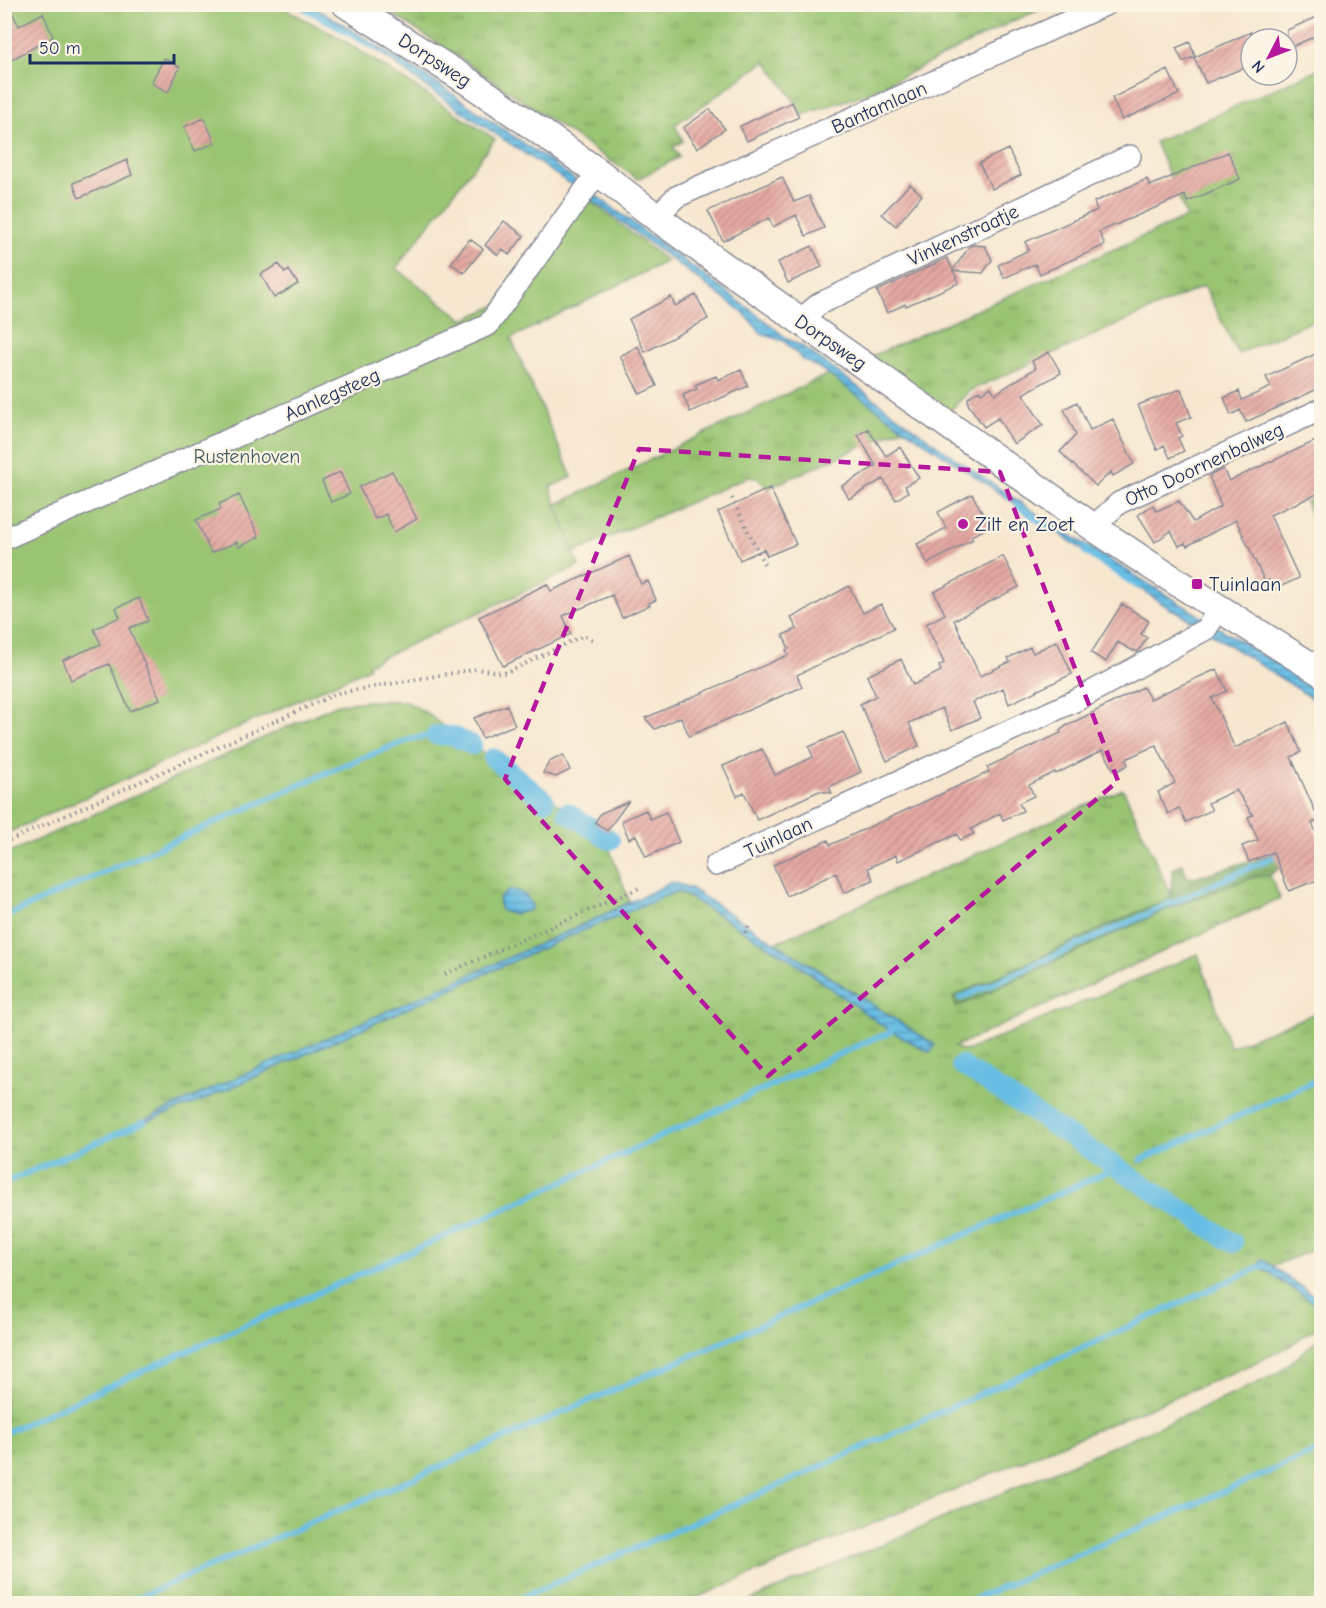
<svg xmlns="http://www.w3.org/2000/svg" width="1326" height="1608" font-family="'Comic Neue',sans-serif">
  <defs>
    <pattern id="grass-tufts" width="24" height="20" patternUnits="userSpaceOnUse" patternTransform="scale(1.5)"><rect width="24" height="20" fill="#99c471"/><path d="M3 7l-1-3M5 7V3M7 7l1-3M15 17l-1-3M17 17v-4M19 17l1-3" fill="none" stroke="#7ca060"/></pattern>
    <pattern id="forest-crowns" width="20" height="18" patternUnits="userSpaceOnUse" patternTransform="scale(1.5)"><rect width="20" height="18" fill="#7aaa63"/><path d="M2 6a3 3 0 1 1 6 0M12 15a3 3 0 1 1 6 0" fill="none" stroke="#638b55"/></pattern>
    <pattern id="water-rules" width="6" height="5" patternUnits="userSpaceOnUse" patternTransform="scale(1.5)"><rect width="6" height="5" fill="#67bde4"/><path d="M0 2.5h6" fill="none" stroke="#549abc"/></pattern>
    <pattern id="building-hatch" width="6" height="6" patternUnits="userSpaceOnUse" patternTransform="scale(1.5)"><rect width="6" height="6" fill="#e5a8a2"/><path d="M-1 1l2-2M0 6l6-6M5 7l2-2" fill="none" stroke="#b98987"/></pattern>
  </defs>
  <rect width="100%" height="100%" fill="#fcf5e5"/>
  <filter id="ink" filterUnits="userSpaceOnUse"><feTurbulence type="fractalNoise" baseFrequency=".0167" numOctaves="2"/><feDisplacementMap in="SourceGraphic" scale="12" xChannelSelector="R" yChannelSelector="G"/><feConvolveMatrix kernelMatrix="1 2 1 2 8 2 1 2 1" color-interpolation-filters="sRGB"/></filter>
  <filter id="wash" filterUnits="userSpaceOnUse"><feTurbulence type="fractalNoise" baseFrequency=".008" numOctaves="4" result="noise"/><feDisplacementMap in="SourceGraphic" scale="24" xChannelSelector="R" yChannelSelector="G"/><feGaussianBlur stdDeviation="1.35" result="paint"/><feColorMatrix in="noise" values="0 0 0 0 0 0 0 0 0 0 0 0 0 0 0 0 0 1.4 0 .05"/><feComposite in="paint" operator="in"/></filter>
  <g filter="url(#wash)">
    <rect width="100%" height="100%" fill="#f7e7cf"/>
    <path fill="url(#grass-tufts)" stroke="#5a7a68" stroke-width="1.5" d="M378,5h673l-38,16 -142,71 -69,23 -7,-13 -29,-41 -91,64 8,16 -10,6 6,10 -41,22c-87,-57 -172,-119 -260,-174z
      M1321,68v249l-83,37 -34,-68 -235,105 -21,22 -78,-56 317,-140 -32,-75z
      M828,374l75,54 -135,60 -11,-10 -9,-1 -177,77 -26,-44z
      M1321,495v45l-15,-38z
      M369,701h37l21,12 17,14 127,86 36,29 23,61 -280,126 -130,56 -88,41 69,-25 366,-164 108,-45h4l13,7 98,60 99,71 41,22 5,-7 -125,-81 -36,-21 349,-154 49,108 -218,100 222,-92 77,-28 17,-2 10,23 -326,149 12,4 232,-97 32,93 91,-36v236l-49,19 -10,-7 -4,6 63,43v16l-35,24 -31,15 -571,240h-679l-1,-748 334,-151z
      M1321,1337v266h-577l472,-201 61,-28z"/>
    <path fill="url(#forest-crowns)" stroke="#4a6c60" stroke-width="1.5" d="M1306,850l-36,25 -17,2 -77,28 -219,102 -4,-10 218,-100 1,-27 10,-6 6,14 15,-3 73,-22z"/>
    <path fill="#99c471" stroke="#5a7a68" stroke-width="1.5" d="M4,5h274l62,33 155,101 -99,129 68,52 33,-15 78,-116 92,72 -156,77 61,139 -22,10 29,79 -211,98 1,4 -364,166z"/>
    <path fill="url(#water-rules)" stroke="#4176a1" stroke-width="1.5" d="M301,5h8l22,12 104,65 117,81 211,156 22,18 18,10 156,114 95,64 260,162 7,6v11l-145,-93 -7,-3 -264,-179 -86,-61 -16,-8 -19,-19 -22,-7 -17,-20 -172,-128 -140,-94 -71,-52z
      M672,882l18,6 245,157 -5,7 -41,-22 -99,-71 -98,-60 -13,-7h-4l-108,45 -366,164 -77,29 96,-45 358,-158z
      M510,890c12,1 17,5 22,15l-2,5 -16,4 -12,-3 -3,-6v-7z
      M1262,1259l59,42v7l-63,-43z"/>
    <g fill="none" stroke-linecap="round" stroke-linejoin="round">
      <path stroke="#67bde4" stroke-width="6" d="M297,4l78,44
        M1018,506l34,24
        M1085,552l54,35
        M4,917l333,-149 77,-30 22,-3
        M961,998l319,-144
        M1141,1160l181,-82
        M4,1183l140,-61
        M4,1433l441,-197 425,-196 18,-6 8,-8
        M123,1604l300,-130 684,-302 7,-6
        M507,1604l295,-129 462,-210
        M963,1604l359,-155"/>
      <path stroke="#67bde4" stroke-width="20" d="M436,735l17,1 19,9
        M493,758l52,43
        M567,812l43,28
        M961,1065l272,178"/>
    </g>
    <g id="blocks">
      <path fill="url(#building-hatch)" d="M4,4h4l11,22 24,-13 10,24 -44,24 -5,-10z
        M1322,15v18l-35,16v-19z
        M1251,32v33l-45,18 -12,-26 -11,5 -7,-14 14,-6 5,15z
        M164,58l16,9 -12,25 -17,-9z
        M1168,70l11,24 -57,26 -10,-22z
        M792,102l7,15 -52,24 -7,-15z
        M710,109l15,20 -28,19 -14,-20z
        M204,118l11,25 -20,8 -11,-24z
        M1008,149l13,26 -29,14 -13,-26z
        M1228,152l12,27 -53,23 -2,-7 -86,37 6,13 -65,29 -5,-10 -31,14 -6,-13 31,-15 -4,-8 72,-32 -3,-8 53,-23 3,7z
        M127,160l5,15 -53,23 -6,-15z
        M782,177l12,25 15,-6 15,32 -18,8 -10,-21 -23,12 -4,-9 -46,23 -15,-30z
        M910,184l12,11 -26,31 -14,-12z
        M504,221l20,15 -15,19 -6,-6 -5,6 -13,-10z
        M470,239l13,10 -19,24 -13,-10z
        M973,245l12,1 7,14 -9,13 -30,-2 6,12 -53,23 -1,-2 -18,9 -10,-22 70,-33 6,12 16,-23z
        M812,246l10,21 -34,16 -10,-21z
        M279,264l6,9 4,-3 9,14 -24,14 -13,-24z
        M696,295l12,24 -63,33 -16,-33 42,-22 4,9z
        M638,346l19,40 -17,8 -20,-38z
        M1322,351v36l-76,35 -6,-12 -9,5 -7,-17 15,-7 3,9 29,-13 -5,-10z
        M1049,352l12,21 -38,21 20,31 -29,19 -16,-26 -14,9 -16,-23v-6l11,-8 2,3 10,-6 4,7 41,-26 -4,-7z
        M741,370l7,16 -58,26 -7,-17 14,-6 -2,-4 21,-9 2,4z
        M1181,389l10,28 -15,6 6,13 -4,2 6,13 -14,7 -6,-13 -7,5 -19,-45z
        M1077,402l13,28 23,-11 21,45 -21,12 -2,-4 -15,14 -36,-34 16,-17 -12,-26z
        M868,429l18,27 14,-9 19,31 -14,8 3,6 -12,8 -13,-21 -34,20 -7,-13 34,-20 -18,-31z
        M1322,438v54l-52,23 29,63 -26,12 -4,-10 -4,2 -29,-62 -49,26 -2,-3 -6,3 -8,-15 -16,11 -17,-27 15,-10 3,6 23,-10 14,21 28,-16 -12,-30 14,-7 6,12z
        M392,471l25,48 -23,13 -8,-18 -11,5 -16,-32z
        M340,472l10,22 -19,8 -9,-21z
        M770,488l26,56 -29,12 -3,-7 -24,11 -22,-48z
        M972,494l18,33 -19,9 2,3 -45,25 -11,-20 29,-16 -8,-16z
        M239,495l20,42 -20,10 -2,-5 -26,11 -15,-33 25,-11 -2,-5z
        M629,556l12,28 7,-3 8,19 -7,3 1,2 -28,13 -10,-23 -49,21 8,18 -68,32 -24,-49 68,-33 4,7z
        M1003,556l16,31 -65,33 26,56 30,-14 -2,-4 22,-11 3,6 24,-12 15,33 -63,30 -6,-16 -30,14 7,16 -28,12 -10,-22 -33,15 10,23 -32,15 -27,-57 16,-8 -9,-20 34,-17 12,26 28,-14 -2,-5 5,-3 -18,-39 19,-10 -11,-22z
        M849,586l14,27 18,-9 13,24 -97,47 5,12 -113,49 -8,-19 -26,12 -10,-11 143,-63 -2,-5 3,-1 -6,-14 14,-6 -6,-11z
        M139,598l9,23 -19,7 31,71 -30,12 -21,-47 -38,16 -8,-20 38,-16 -7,-15 26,-12 -4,-9z
        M1122,604l27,17 -8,13 6,4 -9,14 -4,-2 -1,1 -15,-9 -12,20 -15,-9z
        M1217,669l10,22 -15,7 23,50 53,-26 13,30 -10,5 28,63 -7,3 10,22v33l-33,13 -16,-39 -24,10 -7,-16 16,-6 -10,-23 5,-2 -17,-25 -28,13 4,7 -26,12 -7,-14 -11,6 -10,-22 17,-9 -19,-38 -30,14 2,6 -13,7 -12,-22 -47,24 -1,-2 -26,13 5,11 -15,7 4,8 -20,9 -3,-7 -29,16 3,5 -14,6 -3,-6 -59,27 -2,-6 -28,13 5,12 -29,13 -8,-20 -49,23 -14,-31 55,-25 2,5 159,-73 -2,-5 74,-34 -1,-2 6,-5 77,-39 7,12z
        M507,705l8,20 -33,13 -8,-20z
        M843,732l18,40 -32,15 3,6 -13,-2 -62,29 -13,-28 -7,4 -14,-30 39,-17 13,26 38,-18 -4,-10z
        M563,755l7,15 -14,7 -13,-4 6,-11z
        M628,802l-21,29 -12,-9 6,-9z
        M646,810l4,9 16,-7 13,30 -33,15 -10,-22 -7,4 -8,-18z"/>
    </g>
  </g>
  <g filter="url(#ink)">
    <use href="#blocks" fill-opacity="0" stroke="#898b96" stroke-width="1.5"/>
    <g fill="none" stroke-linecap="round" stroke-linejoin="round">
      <g stroke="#898b96" stroke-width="24">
        <path id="minor" d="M656,217l20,-20 431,-193
          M800,320l19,-16 311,-148
          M1093,527l26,-24 203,-94
          M4,539l484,-214 110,-153
          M716,865l361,-165 129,-71 13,-20"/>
      </g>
      <g stroke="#898b96" stroke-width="30">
        <path id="tertiary" d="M346,4l120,76 58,40 74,52 58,45 98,71 339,239 57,38 172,108"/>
      </g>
      <path stroke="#898b96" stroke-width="4" stroke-dasharray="1.5 4.5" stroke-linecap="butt" d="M732,498l32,66
        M4,843l334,-150 138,-24 30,4 76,-37 10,3
        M745,933l5,-9
        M445,974l194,-86"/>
      <use href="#minor" stroke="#fff" stroke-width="21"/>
      <use href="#tertiary" stroke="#fff" stroke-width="27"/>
    </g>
  </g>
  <path fill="none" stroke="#b5179e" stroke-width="4.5" stroke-dasharray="12 8" stroke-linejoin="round" d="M639,449l361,23 118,309 -350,295 -263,-297z"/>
  <g fill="#b5179e" stroke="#fcf5e5" stroke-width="2">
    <circle cx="963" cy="524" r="6"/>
    <rect x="1191" y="578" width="12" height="12" rx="3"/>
  </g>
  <g text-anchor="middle" stroke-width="4.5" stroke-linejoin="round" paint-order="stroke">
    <g font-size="20" fill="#1b2f5e" stroke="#fcf5e5">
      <text transform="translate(435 60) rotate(33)" y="7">Dorpsweg</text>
      <text transform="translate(879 107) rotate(-24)" y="7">Bantamlaan</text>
      <text transform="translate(963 235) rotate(-25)" y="7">Vinkenstraatje</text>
      <text transform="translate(831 342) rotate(35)" y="7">Dorpsweg</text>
      <text transform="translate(332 394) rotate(-24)" y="7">Aanlegsteeg</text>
      <text transform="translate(1204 464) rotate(-25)" y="7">Otto Doornenbalweg</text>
      <text transform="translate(778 837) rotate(-25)" y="7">Tuinlaan</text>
    </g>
    <g font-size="20" fill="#415c64" stroke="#fcf5e5">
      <text x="247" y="463">Rustenhoven</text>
    </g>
    <g font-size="20" fill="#1b2f5e" stroke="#fcf5e5" text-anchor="start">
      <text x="975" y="531">Zilt en Zoet</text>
      <text x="1209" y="591">Tuinlaan</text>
    </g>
  </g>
  <rect width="1326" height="1608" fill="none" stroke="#fcf5e5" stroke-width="24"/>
  <g transform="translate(1269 57) rotate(228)"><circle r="28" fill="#fcf5e5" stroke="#a2a6af" stroke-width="1.5"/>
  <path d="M0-4.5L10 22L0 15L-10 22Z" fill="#b5179e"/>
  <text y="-9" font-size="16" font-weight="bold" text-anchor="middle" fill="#1b2f5e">N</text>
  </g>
  <path d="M30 54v9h144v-9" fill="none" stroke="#1b2f5e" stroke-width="3"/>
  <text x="39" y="54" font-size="18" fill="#1b2f5e" stroke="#fcf5e5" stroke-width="4.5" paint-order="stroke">50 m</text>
</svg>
